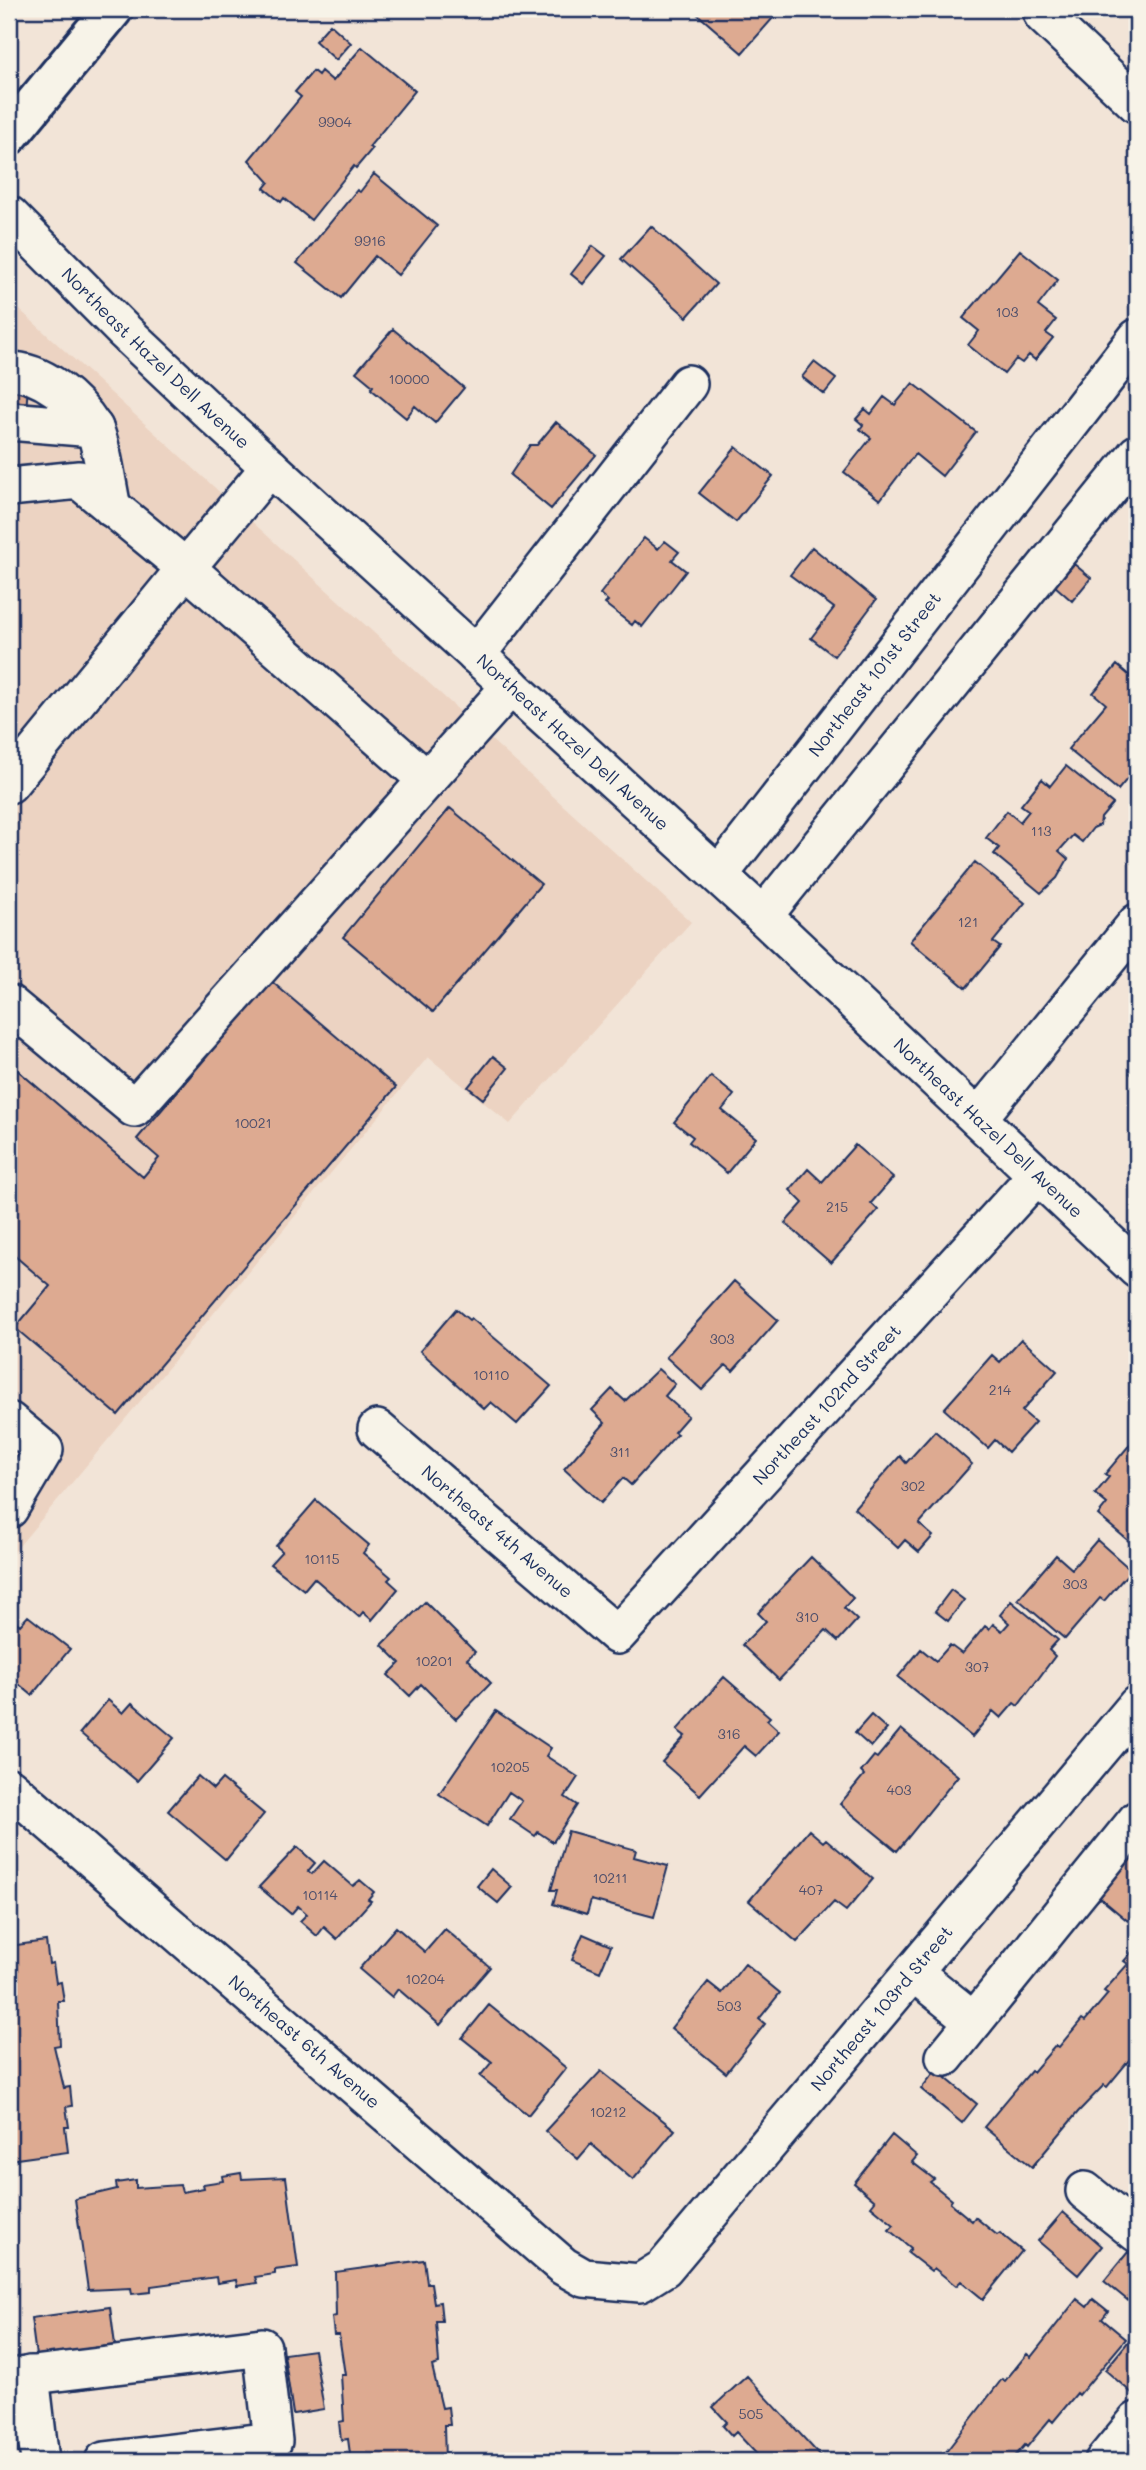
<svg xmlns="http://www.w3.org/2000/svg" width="1146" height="2470" font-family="Mali,sans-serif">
  <rect width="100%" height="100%" fill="#f2e4d7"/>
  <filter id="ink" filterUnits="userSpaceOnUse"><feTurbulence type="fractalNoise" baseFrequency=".0143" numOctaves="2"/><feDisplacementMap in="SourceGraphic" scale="14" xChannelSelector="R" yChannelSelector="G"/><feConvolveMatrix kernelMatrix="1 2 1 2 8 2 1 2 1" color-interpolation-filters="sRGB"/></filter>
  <g filter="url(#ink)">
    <path fill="#ecd3c2" d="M9,300l682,622 -181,202 -82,-67 -419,501z"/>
    <path fill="#ddaa91" stroke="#1b2f5e" stroke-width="2" d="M699,9h82l-39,44 -47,-41z
      M330,24l21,19 -15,17 -21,-19z
      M362,47l53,44 -46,56 3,2 -16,19 -2,-2 -43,54 -27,-22 -3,4 -17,-14 5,-6 -20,-22 52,-63 -6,-5 18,-21 5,4 3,-4 12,10z
      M374,174l63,52 -39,49 -23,-19 -34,42 -44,-35 60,-73 3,2z
      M651,226l65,58 -29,33 -66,-58z
      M593,246l13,10 -23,28 -12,-10z
      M1020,250l38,30 -20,26 18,14 -10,13 7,5 -18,22 -6,-5 -7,8 -6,-4 -12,15 -36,-29 11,-14 -16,-13z
      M393,329l71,59 -29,35 -20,-17 -9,12 -35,-29 2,-3 -17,-14z
      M814,362l22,17 -12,15 -22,-17z
      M913,383l63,49 -34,44 -27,-22 -35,46 -36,-28 27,-34 -11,-9 3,-4 -7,-6 9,-10 6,5 13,-17 11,8z
      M9,384l19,2 -2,25 -17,-1z
      M556,422l40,33 -45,54 -41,-34 20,-30h7z
      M736,447l37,29 -37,46 -37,-29z
      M644,538l14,11 7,-8 14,11 -7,8 14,11 -44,56 -7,-6 -3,4 -27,-21 3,-3 -8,-7z
      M812,547l64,53 -42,56 -23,-18 23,-30 -44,-33z
      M1074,564l17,14 -19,23 -17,-15z
      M1117,665l20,17v85l-19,23 -50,-41 38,-45 -13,-11z
      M1066,766l47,38 -12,14 -1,7 -7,3 -11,14 -9,-7 -14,16 9,8 -11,19 -16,15 -47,-39 5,-6 -13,-10 21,-27 13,11 9,-11 -8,-6 21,-26 8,7z
      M450,808l91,76 -108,128 -90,-75z
      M975,862l50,41 -32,39 7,5 -34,41 -56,-47z
      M271,981l125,106 -278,328 -103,-87 35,-42 -41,-35v-188l134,114 16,-19 -22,-19z
      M493,1056l15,12 -25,31 -15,-12z
      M1137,1063v16l-7,-6z
      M711,1076l23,19 -12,15 34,28 -29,35 -38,-31 4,-5 -19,-15z
      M855,1145l38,33 -22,25 7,7 -47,53 -46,-40 18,-20 -13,-13 18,-21 14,13z
      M734,1281l44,39 -45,51 -7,-6 -24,25 -36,-33z
      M456,1309l13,11 2,-2 80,68 -34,38 -26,-22 -7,7 -64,-58z
      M1021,1339l36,32 -35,40 13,11 -27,30 -13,-12 -7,8 -44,-39 48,-54 8,7z
      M658,1369l17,15 -10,12 23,20 -14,16 3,2 -46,51 -8,-7 -22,25 -37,-34 41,-46 -13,-13 20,-21 13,12z
      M935,1431l37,33 -53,60 14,12 -14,16 -14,-12 -7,8 -44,-40 46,-52 6,7z
      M1137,1436v112l-39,-33 9,-11 -12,-10 14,-17 -4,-3z
      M316,1500l53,45 -6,8 28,24 -3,3 10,9 -26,31 -9,-8 -4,5 -45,-39 -10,12 -34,-26 12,-13 -6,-5z
      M1097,1540l34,30 -27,31 -4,-3 -35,41 -47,-40 38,-44 16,14z
      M811,1557l42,41 -9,10 13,12 -19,21 -12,-11 -47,50 -37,-35 24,-24 -8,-8z
      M951,1590l13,10 -16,21 -13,-10z
      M1011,1601l47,39 -9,10 6,6 -37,50 -4,-3 -13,15 -8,-7 -21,26 -74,-60 23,-28 15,12 14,-16 12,9 23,-28 4,3 4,-5 9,7 7,-8 -9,-8z
      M425,1602l50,50 -8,7 24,24 -35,36 -35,-35 -11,12 -22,-21 12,-12 -18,-18z
      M9,1616l11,9 8,-9 42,33 -38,46 -23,-19z
      M724,1677l46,40 -3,3 12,11 -23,25 -12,-10 -44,49 -38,-33 23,-26 -8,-6z
      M108,1700l15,13 9,-10 42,35 -37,43 -57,-48z
      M496,1711l55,37 -5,8 32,21 -13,20 12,8 -24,37 -15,-10 -3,4 -25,-17 12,-18 -13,-9 -22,34 -48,-32z
      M871,1715l16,14 -16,18 -16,-14z
      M901,1729l57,47 -61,75 -57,-47 24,-29 -3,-3 13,-16 3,2z
      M198,1776l15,13 9,-10 42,35 -38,46 -58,-49z
      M809,1830l14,12 3,-3 47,40 -27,32 -12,-9 -37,40 -48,-41z
      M568,1831l68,19 -2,7 34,9 -14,51 -63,-17 -4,14 -34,-10 4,-14h-6z
      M297,1847l18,16 -7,8 4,3 12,-13 29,25 7,-6 14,12 -6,7 3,2 -34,38 -13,-12 -7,9 -17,-15 7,-7 -9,-8 -7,8 -32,-27z
      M1137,1852v58l-9,11 -29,-24z
      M491,1869l21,18 -14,16 -21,-17z
      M396,1927l29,25 20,-23 45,38 -50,58 -42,-36 -6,8 -33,-28z
      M583,1934l28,12 -11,26 -28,-12z
      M46,1941l3,23 4,-1 3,20 5,-1 3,19h-6l2,44 -6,1 10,42 6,-1 2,19 -6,1 3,20h-4l3,25 -59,8v-214z
      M1137,1946v110l-4,6 -3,-3 -23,28 -3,-2 -26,27 -46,55 -48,-40 47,-56 2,1 23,-27 3,2 23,-28 3,2 23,-27 -4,-3 24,-27 -4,-3z
      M745,1964l35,29 -21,26 6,5 -39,49 -55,-45 37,-46 14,11z
      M489,2005l77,63 -38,47 -48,-39 12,-14 -30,-24z
      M936,2070l41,34 -15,19 -41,-34z
      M601,2071l74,59 -42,50 -42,-36 -13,15 -33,-28z
      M892,2135l25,21 -5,6 22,17 -4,3 22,18 -2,3 22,18 3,-4 22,18 3,-2 22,18 -39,48 -22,-18 -5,5 -22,-18 -3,3 -23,-18 3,-5 -22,-18 5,-5 -23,-19 4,-5 -21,-18z
      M241,2173l1,6 44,-2 12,90 -23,3v4l-20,3 2,6 -20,3 -1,-6 -19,3 -1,-6 -65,9v6l-19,2 -1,-6 -43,2 -13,-91 42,-10 -1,-6 20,-3v8l44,-3 2,7 22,-4 -1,-4 20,-3 -1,-5z
      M1063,2212l39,34 -24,29 -40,-34z
      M1128,2252l9,7v49l-33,-27z
      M424,2260l3,23h4l3,20 6,-1 2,19h-6l3,43 -7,2 10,42 6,-1 2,18h-6l1,36h-94l-3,-22 -7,1 -2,-18 5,-1 -3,-46h4l-6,-40h-5l-2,-18 4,-1 -1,-44z
      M1077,2299l10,8 6,-8 15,12 -6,8 24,20 -47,56 -2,-2 -24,29 -3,-3 -23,28 -2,-2 -14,16h-72l63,-82 3,2 22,-27 4,3z
      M110,2307l5,38 -79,11 -5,-38z
      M1137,2331v57l-4,6 -28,-24z
      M314,2350l10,59 -31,5 -9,-60z
      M747,2376l78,85h-62l-27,-29 -4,4 -9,-10 4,-4 -14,-15z"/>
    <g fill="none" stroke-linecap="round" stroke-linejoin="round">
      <g stroke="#1b2f5e" stroke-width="42">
        <g id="minor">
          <path d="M1043,15l94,89"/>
          <path id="s1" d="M9,215l113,114 92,87 549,500 374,353"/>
          <path d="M9,371c33,0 66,28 84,56 8,12 15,63 19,81"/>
          <path d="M9,421l85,7"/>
          <path d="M9,487l70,-7 107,88 84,-101"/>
          <path d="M476,655l212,-271"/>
          <path d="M9,784l177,-216 241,212"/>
          <path id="s2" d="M719,875l418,-537"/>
          <path d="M763,916l374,-462"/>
          <path d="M9,1004l125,104 377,-422"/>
          <path d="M978,1118l159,-195"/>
          <path d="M9,1421l35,29 -35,59"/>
          <path id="s3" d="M377,1429l240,206 420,-460"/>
          <path id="s4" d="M9,1787l554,479 21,12 56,5 24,-15 473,-563"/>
          <path d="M913,1972l61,49"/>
          <path d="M945,2057l192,-237"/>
          <path d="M1085,2191l52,42"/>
          <path d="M30,2375l10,86"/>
          <path d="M9,2378l253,-31 11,94 -169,20"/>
          <path d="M1104,2461l33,-40"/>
        </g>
      </g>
      <g stroke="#1b2f5e" stroke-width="44">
        <path id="major" d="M9,135l104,-126"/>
      </g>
      <use href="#minor" stroke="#f7f3e8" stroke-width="37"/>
      <use href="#major" stroke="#f7f3e8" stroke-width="38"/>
    </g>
  </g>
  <g text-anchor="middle" stroke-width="7" stroke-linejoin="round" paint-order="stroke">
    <g font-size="14" fill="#4c4e6b">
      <text x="335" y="127">9904</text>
      <text x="370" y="246">9916</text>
      <text x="1007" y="317">103</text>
      <text x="409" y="384">10000</text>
      <text x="1041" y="836">113</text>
      <text x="968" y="927">121</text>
      <text x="253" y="1128">10021</text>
      <text x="837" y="1212">215</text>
      <text x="722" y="1344">303</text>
      <text x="491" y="1380">10110</text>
      <text x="1000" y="1395">214</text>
      <text x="620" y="1457">311</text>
      <text x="913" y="1491">302</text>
      <text x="322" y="1564">10115</text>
      <text x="1075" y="1589">303</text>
      <text x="807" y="1622">310</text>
      <text x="434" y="1666">10201</text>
      <text x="977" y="1672">307</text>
      <text x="729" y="1739">316</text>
      <text x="510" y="1772">10205</text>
      <text x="899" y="1795">403</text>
      <text x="610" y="1883">10211</text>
      <text x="811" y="1895">407</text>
      <text x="320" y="1900">10114</text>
      <text x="425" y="1984">10204</text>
      <text x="729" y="2011">503</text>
      <text x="608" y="2117">10212</text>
      <text x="751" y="2419">505</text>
    </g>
    <g font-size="18" fill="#1b2f5e" stroke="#f7f3e8">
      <text dy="6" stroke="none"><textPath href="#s1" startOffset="205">Northeast Hazel Dell Avenue</textPath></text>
      <text dy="6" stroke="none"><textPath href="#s2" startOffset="254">Northeast 101st Street</textPath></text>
      <text dy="6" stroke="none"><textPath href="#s1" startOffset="772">Northeast Hazel Dell Avenue</textPath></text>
      <text dy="6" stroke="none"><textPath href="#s1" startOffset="1339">Northeast Hazel Dell Avenue</textPath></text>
      <text dy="6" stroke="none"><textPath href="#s3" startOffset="628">Northeast 102nd Street</textPath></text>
      <text dy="6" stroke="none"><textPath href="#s3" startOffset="158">Northeast 4th Avenue</textPath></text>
      <text dy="6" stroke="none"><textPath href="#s4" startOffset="1180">Northeast 103rd Street</textPath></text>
      <text dy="6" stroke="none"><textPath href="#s4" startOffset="390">Northeast 6th Avenue</textPath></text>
    </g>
  </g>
  <rect width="1146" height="2470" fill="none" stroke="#f7f3e8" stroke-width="35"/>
  <rect x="18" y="18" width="1111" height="2435" fill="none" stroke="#1b2f5e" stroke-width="2.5" filter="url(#ink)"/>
</svg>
